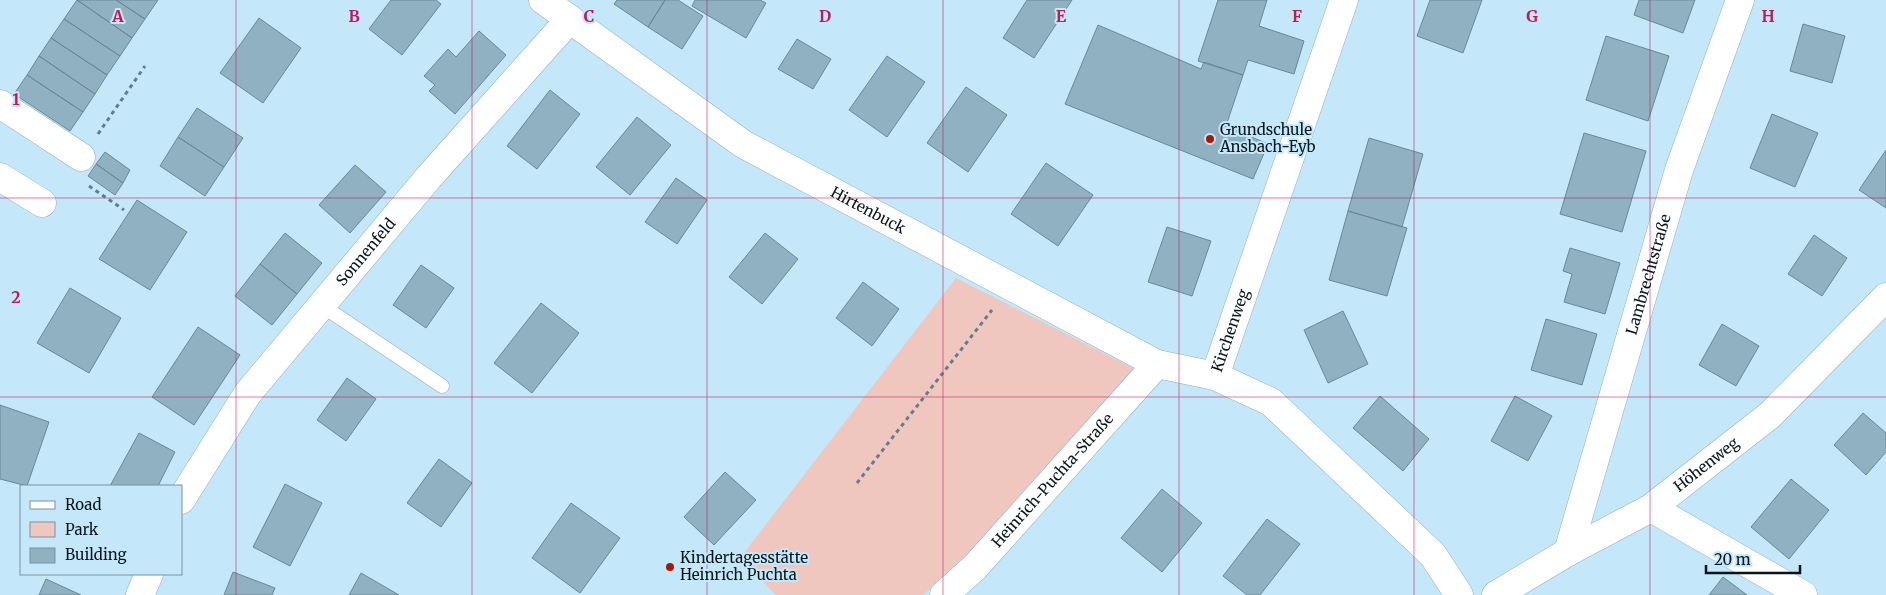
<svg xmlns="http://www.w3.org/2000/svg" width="1886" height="595" font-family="Merriweather,serif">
  <rect width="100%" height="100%" fill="#c4e7f9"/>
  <path fill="#f0c7be" d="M956,278l179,91 -176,195 -36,31h-147l-36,-37z"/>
  <path fill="#8fb1c1" stroke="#698999" d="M77,0l55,38 -12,18 -56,-37z
    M77,0h39l29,19 -13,19z
    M116,0h42l-13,19z
    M391,0h45l5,4 -39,51 -33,-26z
    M617,0h48l-17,27 -34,-23z
    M665,0h13l25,16 -21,33 -34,-22z
    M695,0h65l6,3 -20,35 -54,-32z
    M1027,0h45l-38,58 -31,-20z
    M1218,0h49l-8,26 45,15 -10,33 -46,-14 -5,15 -45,-14z
    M1430,0h52l-19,53 -46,-17z
    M1639,0h56l-12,33 -49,-18z
    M259,18l42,30 -38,55 -43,-30z
    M64,19l56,37 -13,19 -56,-37z
    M1803,24l42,12 -13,47 -42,-12z
    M1098,25l103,44 3,-7 39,13 -17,51 42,18 -15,35 -188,-75z
    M479,31l27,24 -51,59 -26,-23 6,-6 -11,-9 24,-27 8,8z
    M1606,36l63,20 -21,65 -62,-21z
    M51,38l56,37 -12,19 -56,-38z
    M797,39l34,20 -18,30 -35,-20z
    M39,56l56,38 -12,18 -56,-37z
    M887,56l38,26 -38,55 -38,-27z
    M27,75l56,37 -13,19 -56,-37z
    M966,87l41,28 -39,57 -41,-29z
    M550,90l30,24 -43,55 -30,-23z
    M197,108l46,30 -19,29 -46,-30z
    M1772,114l46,19 -23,54 -45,-19z
    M637,117l34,28 -41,50 -34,-28z
    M1584,133l62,18 -24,81 -62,-18z
    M178,137l46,30 -19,29 -45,-30z
    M1369,138l54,16 -21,73 -54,-16z
    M1886,150v58l-27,-18z
    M105,152l25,18 -7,13 -27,-19z
    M1046,163l47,32 -35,51 -47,-32z
    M96,164l27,19 -8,12 -27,-19z
    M355,165l31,27 -36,41 -31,-28z
    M676,178l31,22 -30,44 -32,-22z
    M137,200l50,32 -37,58 -51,-31z
    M1348,211l59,17 -20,68 -58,-16z
    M1167,227l44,14 -19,55 -44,-14z
    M285,233l37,30 -25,31 -37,-30z
    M765,233l33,26 -36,45 -33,-27z
    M1814,235l33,23 -25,38 -34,-22z
    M1570,248l50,15 -15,51 -41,-12 8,-28 -9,-3z
    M260,264l37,30 -25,31 -37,-29z
    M421,265l33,23 -28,40 -33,-23z
    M863,282l36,27 -27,37 -36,-28z
    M70,288l51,30 -32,55 -52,-30z
    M541,303l38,30 -47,60 -38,-30z
    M1343,311l25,53 -40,19 -24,-53z
    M1546,319l51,15 -15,51 -51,-15z
    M1722,324l37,22 -23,40 -37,-21z
    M198,327l42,28 -46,70 -42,-28z
    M347,378l29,21 -30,42 -29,-21z
    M1380,396l49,43 -26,32 -50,-43z
    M1515,396l37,20 -24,45 -37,-20z
    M0,405l49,17 -22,64 -27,-7z
    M1863,413l23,20v19l-20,23 -32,-30z
    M139,433l36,19 -17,34h-48z
    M439,459l33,24 -31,44 -34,-24z
    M725,472l31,28 -42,45 -30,-28z
    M1791,479l38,31 -40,49 -38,-32z
    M285,484l37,19 -32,63 -37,-19z
    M1162,489l40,34 -40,49 -41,-34z
    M571,503l49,35 -40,55 -48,-35z
    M1267,519l33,25 -40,51h-13l-24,-19z
    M233,572l42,16 -3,7h-48z
    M361,573l38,22h-50z
    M1723,577l24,18h-38z
    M46,579l35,16h-42z"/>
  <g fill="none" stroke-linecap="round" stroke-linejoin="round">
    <g stroke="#8fb0c1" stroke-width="15">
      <path id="service" d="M321,305l121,81"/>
    </g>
    <g stroke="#8fb0c1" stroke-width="29">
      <g id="minor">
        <path id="s1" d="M543,0l200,144 414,220 58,12 56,26 162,153 26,40"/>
        <path d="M0,104l81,53"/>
        <path d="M0,177l42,26"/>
        <path id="s2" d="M1215,376l129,-376"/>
        <path id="s3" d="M181,500l67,-107 181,-216 141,-158"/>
        <path d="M1651,508l152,87"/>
        <path id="s4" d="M1568,552l111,-382 61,-170"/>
        <path d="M140,595l9,-21"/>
        <path id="s5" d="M944,595l31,-28 182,-203"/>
        <path id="s6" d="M1496,595l72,-43 83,-44 119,-93 116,-118"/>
      </g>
    </g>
    <path stroke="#657d89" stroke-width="3" stroke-dasharray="4 4" stroke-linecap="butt" d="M98,134l47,-68
      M89,186l35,24
      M857,483l135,-173"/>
    <use href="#service" stroke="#fff" stroke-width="14"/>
    <use href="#minor" stroke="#fff" stroke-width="28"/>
  </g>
  <path fill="none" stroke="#c2185b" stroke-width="1" stroke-opacity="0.55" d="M236,0v595M472,0v595M707,0v595M943,0v595M1179,0v595M1414,0v595M1650,0v595M0,198h1886M0,397h1886"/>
  <g fill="#a81703" stroke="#c4e7f9" stroke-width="2">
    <circle cx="1210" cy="139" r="5"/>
    <circle cx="670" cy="567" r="5"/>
  </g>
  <g text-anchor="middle" stroke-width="4" stroke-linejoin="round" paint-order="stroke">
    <g font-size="15" fill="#08151b" stroke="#c4e7f9" text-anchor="start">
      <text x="1220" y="135">Grundschule<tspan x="1220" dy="17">Ansbach-Eyb</tspan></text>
      <text x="680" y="563">Kindertagesstätte<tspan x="680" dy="17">Heinrich Puchta</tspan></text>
    </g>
    <g font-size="15" fill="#08151b" stroke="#c4e7f9">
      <text dy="5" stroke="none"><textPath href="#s1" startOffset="388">Hirtenbuck</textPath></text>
      <text dy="5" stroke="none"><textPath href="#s3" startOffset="310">Sonnenfeld</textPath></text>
      <text dy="5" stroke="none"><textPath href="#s4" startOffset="289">Lambrechtstraße</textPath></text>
      <text dy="5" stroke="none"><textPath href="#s2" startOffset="48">Kirchenweg</textPath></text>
      <text dy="5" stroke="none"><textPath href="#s6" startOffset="248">Höhenweg</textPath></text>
      <text dy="5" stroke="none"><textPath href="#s5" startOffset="158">Heinrich-Puchta-Straße</textPath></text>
    </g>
  </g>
  <g font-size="16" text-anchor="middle" font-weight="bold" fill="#c2185b" stroke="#c4e7f9" stroke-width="4" stroke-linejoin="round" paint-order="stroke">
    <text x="118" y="22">A</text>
    <text x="354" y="22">B</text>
    <text x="589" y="22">C</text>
    <text x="825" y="22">D</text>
    <text x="1061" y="22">E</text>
    <text x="1297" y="22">F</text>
    <text x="1532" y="22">G</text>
    <text x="1768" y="22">H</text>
    <text x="16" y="105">1</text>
    <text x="16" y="303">2</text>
  </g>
  <rect x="20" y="485" width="162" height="90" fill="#c4e7f9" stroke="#7993a0"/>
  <rect x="30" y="501" width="25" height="8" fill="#ffffff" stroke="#7993a0"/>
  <text x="65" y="510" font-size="15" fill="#08151b">Road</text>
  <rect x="30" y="522" width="25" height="15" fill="#f0c7be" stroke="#7993a0"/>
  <text x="65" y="535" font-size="15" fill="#08151b">Park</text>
  <rect x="30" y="548" width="25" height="15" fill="#8fb1c1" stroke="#7993a0"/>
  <text x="65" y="560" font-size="15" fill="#08151b">Building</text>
  <path d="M1706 565v8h94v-8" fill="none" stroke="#08151b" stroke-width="2.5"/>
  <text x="1714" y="565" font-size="15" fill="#08151b" stroke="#c4e7f9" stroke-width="4" paint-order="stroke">20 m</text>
</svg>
